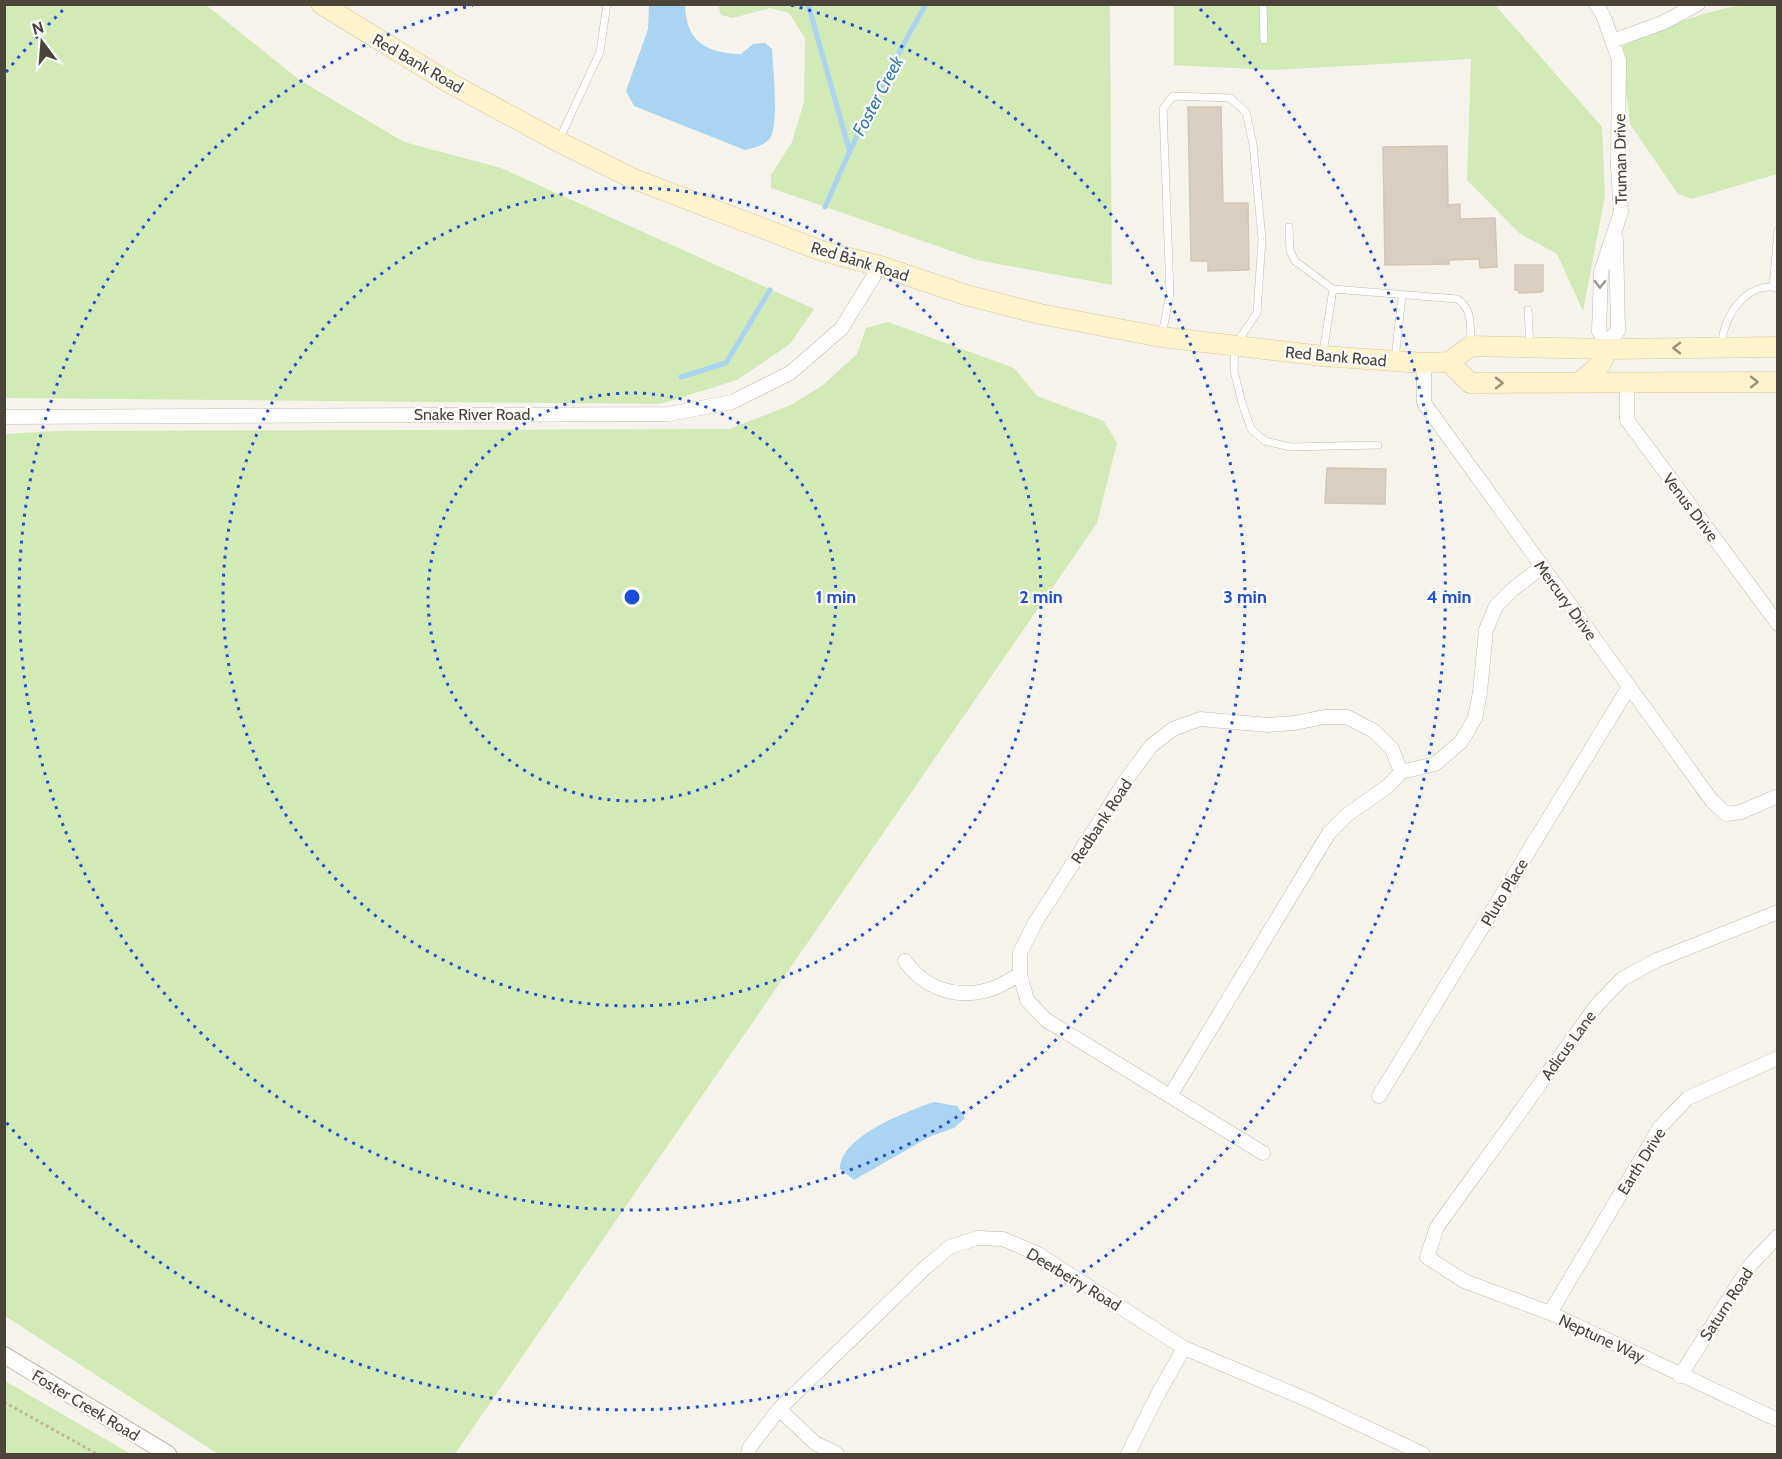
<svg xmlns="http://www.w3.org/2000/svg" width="1782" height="1459" font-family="Cabin,sans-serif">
  <rect width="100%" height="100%" fill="#f6f3ec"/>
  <path fill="#d2eab5" d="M5,4l201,1 95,76 103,61 97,26 313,141 -24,35 -53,36 -77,24 -655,-6z
    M718,5h392l2,280 -135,-25 -206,-72v-13l21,-33 12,-40 1,-64 -16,-25 -19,-5 -37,10 -12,-3z
    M1174,5h321l107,122 3,69 -22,115 -26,-57 -38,-21 -52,-53 4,-121 -197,11 -100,-5z
    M1744,5h33v169l-85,25 -14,-5 -48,-70 -9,-77c39,-18 80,-36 123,-42z
    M888,322l126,46 23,28 67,25 13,22 -20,80 -642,931h-237l-213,-138v-882l51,-3 673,-2 62,-24 32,-20 34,-31 9,-26z
    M4,1381h1l126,73h-126z"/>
  <path fill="#a9d4f2" d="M649,5h36c1,37 21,48 56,49l12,-10 12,-1 7,6c1,18 7,76 -2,89 -6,8 -16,10 -25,12l-111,-44 -8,-15 22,-62z
    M934,1102l23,4 8,12 -11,10 -23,8 -77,44 -14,-11c0,-33 68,-58 94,-67z"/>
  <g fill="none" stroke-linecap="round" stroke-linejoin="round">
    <path stroke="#a9d4f2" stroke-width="5" d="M808,4l41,145
      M825,207c30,-70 63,-137 101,-203
      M681,377l45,-14 44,-73"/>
  </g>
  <path fill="#d8cfc1" stroke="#d3c7b4" stroke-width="1.5" d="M1188,107h33l2,96h25l1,67 -41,1v-10h-17z
    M1447,146l1,59 12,-1v15l35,-1 2,49 -17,1 -1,-9 -30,1v4l-64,1 -2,-118z
    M1515,265h28v26l-2,1 -22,1 -1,-3h-3z
    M1327,468l59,1 -1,35 -60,-1z"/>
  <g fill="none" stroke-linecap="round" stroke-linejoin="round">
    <g stroke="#c2bbae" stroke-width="8">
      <path id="service" d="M1263,4l1,36
        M559,140l41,-88 7,-48
        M1289,227l1,24 5,10 38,28 124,10c16,9 13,28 14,45
        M1773,287l5,-56
        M1528,310l2,37
        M1162,335l8,-42 -7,-184 10,-13 57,2 16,14 7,32 9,95 -5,74 -22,32 -1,26 8,32 9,26 14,12 25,6 88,-2
        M1722,345c0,-27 24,-64 56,-57
        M1323,353l10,-64
        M1395,359l7,-63"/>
    </g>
    <g stroke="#c2bbae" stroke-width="15">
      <path id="minor" d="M1596,4l7,11 16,45 -1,108 3,44 -20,60 -2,60 8,10v7
        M1612,41l50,-18 36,-19
        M1607,342l11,-11 -2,-92
        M1424,363v40l288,398 14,13 15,-2 37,-16
        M1627,382v38l151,204
        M4,417l665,-3 63,-12 58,-29 51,-44 39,-63
        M1778,912l-121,48 -35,19 -25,26 -160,222 -10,30 37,24 86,32 228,107
        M905,961c20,28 52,39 86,28 10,-3 20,-10 29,-15
        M1170,1096l159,-263 18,-18 41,-29 13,-14 34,-8 26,-22 14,-24 5,-26 6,-62 10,-24 17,-17 29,-22
        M1379,1096l250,-409
        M1263,1153l-217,-133 -19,-20 -7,-26v-21l15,-30 91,-143 25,-34 22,-17 27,-10 68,6 27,-2 29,-6h23l27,14 18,18 9,23
        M1550,1313l110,-186 28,-29 90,-40
        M1680,1376l71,-112 27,-28
        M779,1409l36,34 22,11
        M748,1454l2,-7 29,-38 147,-142 24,-20 27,-9 26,1 35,15 146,94 124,52 115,54
        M1128,1454l30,-60 26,-46"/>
    </g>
    <g stroke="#c2bbae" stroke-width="18">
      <path id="tertiary" d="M4,1355l164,99"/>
    </g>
    <g stroke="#d6c79b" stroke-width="21">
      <path id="secondary" d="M321,4l127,78 111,60 75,37 188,72 58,15 86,29 74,19 121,23 162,19 101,7 25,-1 22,-16 136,3 171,-2
        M1449,362l21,21 308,-1
        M1580,382l21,-18 6,-15"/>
    </g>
    <path stroke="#c4b79f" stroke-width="3" stroke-dasharray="3 3" stroke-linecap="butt" d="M4,1402l93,52"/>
    <use href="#service" stroke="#fff" stroke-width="7"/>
    <use href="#minor" stroke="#fff" stroke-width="14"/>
    <use href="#tertiary" stroke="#fff" stroke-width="16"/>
    <use href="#secondary" stroke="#fff3cd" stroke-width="20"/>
  </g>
  <defs><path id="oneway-chevron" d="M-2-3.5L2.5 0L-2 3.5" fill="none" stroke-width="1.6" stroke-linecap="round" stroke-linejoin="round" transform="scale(1.5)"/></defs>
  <use stroke="#9c9892" href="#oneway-chevron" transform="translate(1600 284) rotate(91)"/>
  <g stroke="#9c937c">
    <use href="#oneway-chevron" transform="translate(1677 348) rotate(180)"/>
    <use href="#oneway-chevron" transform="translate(1754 382)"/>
    <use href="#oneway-chevron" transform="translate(1499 383)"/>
  </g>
  <g fill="none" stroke="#1d4ed8" stroke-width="3" stroke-dasharray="3 6">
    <circle cx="632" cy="597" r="204"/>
    <circle cx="632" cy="597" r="409"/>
    <path d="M791 5A613 613 0 1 1 473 5"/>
    <path d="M6 72A817 817 0 0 1 64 9M1200 9A817 817 0 1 1 6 1122"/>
  </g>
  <g text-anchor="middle" stroke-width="4.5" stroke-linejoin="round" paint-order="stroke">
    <g font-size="16" fill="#4b4439" stroke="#fff">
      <text transform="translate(418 63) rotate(30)" y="6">Red Bank Road</text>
      <text transform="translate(1620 159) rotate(-91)" y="6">Truman Drive</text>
      <text transform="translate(860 261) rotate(17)" y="6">Red Bank Road</text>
      <text transform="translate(1336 356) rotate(5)" y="6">Red Bank Road</text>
      <text x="472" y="420">Snake River Road</text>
      <text transform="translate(1691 507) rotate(53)" y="6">Venus Drive</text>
      <text transform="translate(1566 600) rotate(54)" y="6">Mercury Drive</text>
      <text transform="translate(1101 821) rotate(-57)" y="6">Redbank Road</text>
      <text transform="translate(1504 892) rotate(-59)" y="6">Pluto Place</text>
      <text transform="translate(1568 1045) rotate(-54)" y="6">Adicus Lane</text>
      <text transform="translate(1641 1161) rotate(-58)" y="6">Earth Drive</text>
      <text transform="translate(1074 1279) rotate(31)" y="6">Deerberry Road</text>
      <text transform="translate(1726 1304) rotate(-57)" y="6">Saturn Road</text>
      <text transform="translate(1602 1338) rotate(25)" y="6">Neptune Way</text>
      <text transform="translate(86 1405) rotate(31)" y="6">Foster Creek Road</text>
    </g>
    <g font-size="18" font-style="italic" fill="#2e7ab2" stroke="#fff">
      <text transform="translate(878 96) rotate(-62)" y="6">Foster Creek</text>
    </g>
  </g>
  <circle cx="632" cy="597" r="9" fill="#1d4ed8" stroke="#fff" stroke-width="3"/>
  <g font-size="18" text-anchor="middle" font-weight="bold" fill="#1d4ed8" stroke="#fff" stroke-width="4.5" stroke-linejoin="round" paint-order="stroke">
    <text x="836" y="603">1 min</text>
    <text x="1041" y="603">2 min</text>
    <text x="1245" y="603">3 min</text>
    <text x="1449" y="603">4 min</text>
  </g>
  <rect width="1782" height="1459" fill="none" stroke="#4b4439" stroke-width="12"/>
  <g transform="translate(42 42) rotate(344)" stroke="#ffffff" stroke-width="4.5" paint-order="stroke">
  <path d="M0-4.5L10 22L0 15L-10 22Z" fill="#4b4439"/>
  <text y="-9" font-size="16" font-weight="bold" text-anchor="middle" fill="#4b4439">N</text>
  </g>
</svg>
